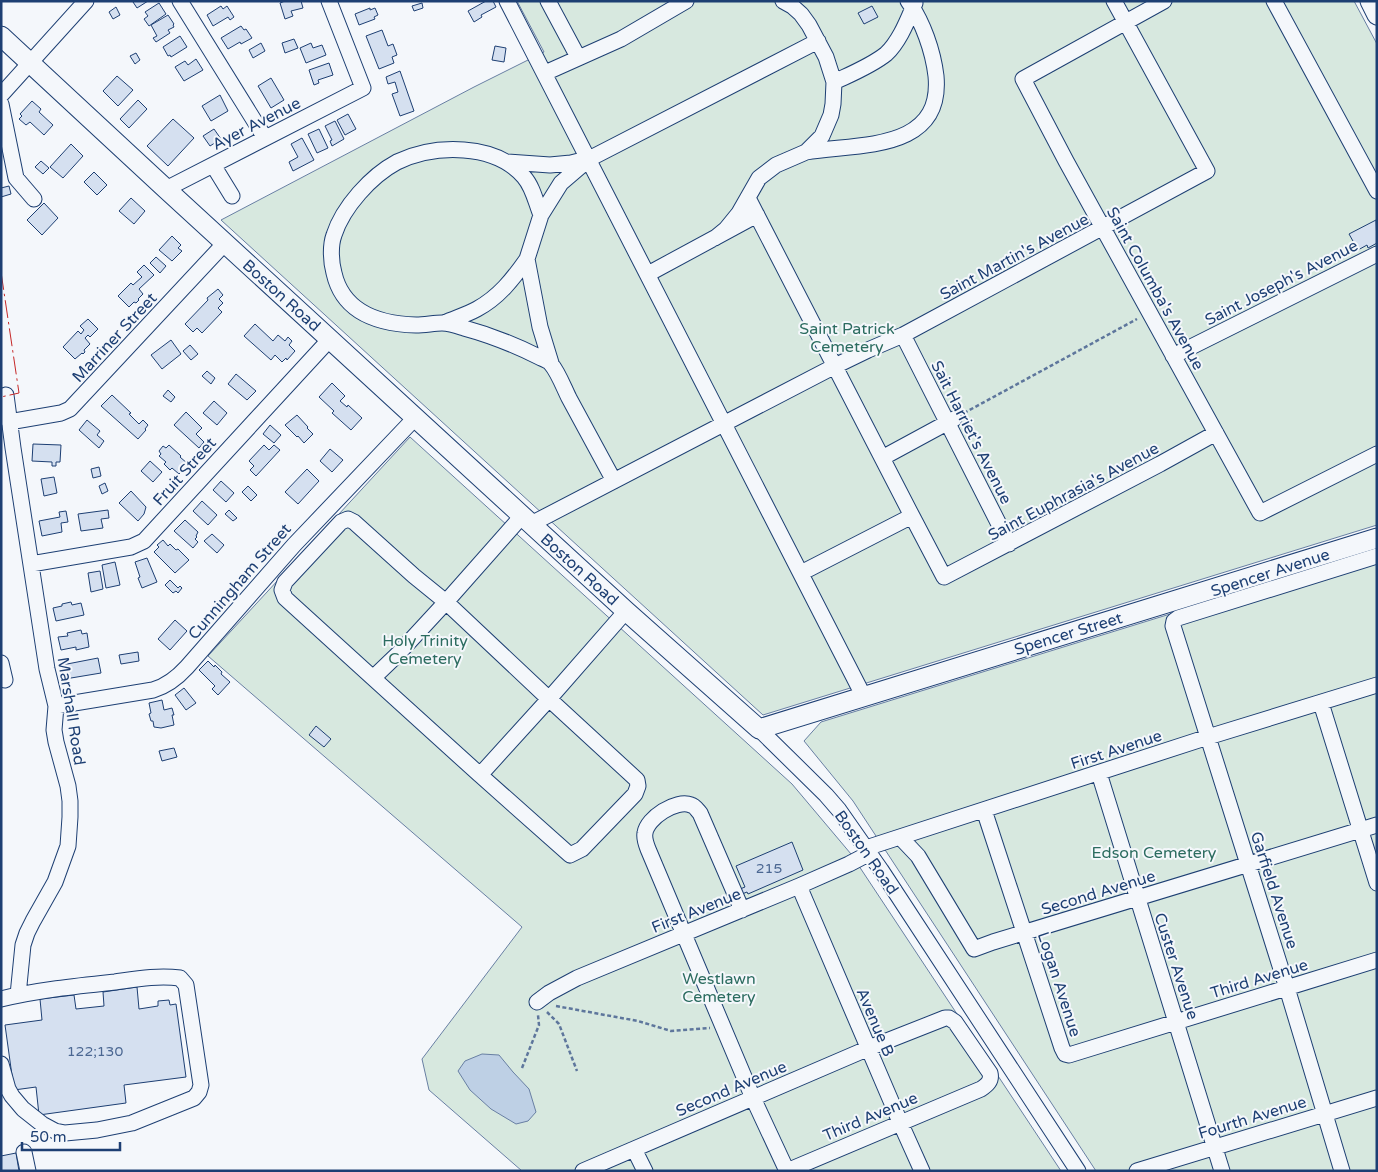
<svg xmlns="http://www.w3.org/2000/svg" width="1378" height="1172" font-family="'Varela Round',sans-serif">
  <rect width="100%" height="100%" fill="#f4f7fb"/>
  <path fill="#d7e8df" stroke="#687fa3" d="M517,1h837l23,43v481l-614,190 -542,-495 253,-133 70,-35z
    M410,437l382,347 59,70 210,317h-539l-93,-81 -7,-31 100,-132 -314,-271z
    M1377,550v621h-281l-243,-370 -49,-60 17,-19z"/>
  <path fill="#bed0e5" stroke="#687fa3" d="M482,1054l17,1 14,17 16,17 7,23 -8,9 -12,3 -25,-15 -21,-19 -12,-19 7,-10z"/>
  <path fill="#d5e0f0" stroke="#1d3f73" d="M135,1h13l-11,7 -4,-6z
    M285,1h16l2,7 -12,3 2,5 -8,3 -5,-16z
    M486,1h7l3,6 -15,8 1,2 -8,5 -6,-11z
    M159,3l7,11 -17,12 -5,-7 4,-3 -3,-4z
    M422,3l1,5 -9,3 -2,-5z
    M221,6l2,3 4,-3 7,11 -4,3 -2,-3 -15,9 -6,-11z
    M872,6l6,11 -14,7 -6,-11z
    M116,7l4,8 -7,4 -4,-7z
    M370,8v2l5,-2 3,7 -4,2 1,2 -16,6 -4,-11z
    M168,15l6,9 -1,1 1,2 -6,3 2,3 -14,9 -3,-4 4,-2 -6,-11z
    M241,26l3,4 2,-1 6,9 -11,6 -1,-2 -12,7 -7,-11z
    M382,30l6,16 5,-2 4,11 -5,2 2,6 -15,6 -13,-33z
    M180,36l7,11 -16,10 -1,-2 -2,1 -5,-9z
    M294,39l4,9 -13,5 -3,-10z
    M261,43l4,8 -12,7 -4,-8z
    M311,43l2,5 9,-3 4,10 -20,8 -6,-15z
    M495,46l11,2 -2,14 -12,-2z
    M136,53l4,7 -5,4 -5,-8z
    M196,59l7,11 -19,11 -9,-14 10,-6 3,4z
    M329,63l4,12 -15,5 1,3 -5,2 -5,-15z
    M400,71l14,40 -14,5 -8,-22 6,-2 -3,-10 -7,2 -2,-7z
    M117,76l16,14 -15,16 -15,-15z
    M271,78l13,22 -13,8 -13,-22z
    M220,95l8,16 -17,10 -9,-15z
    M138,100l9,9 -18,19 -9,-9z
    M32,101l9,8 -2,3 14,13 -9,10 -14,-13 -4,3 -7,-6 3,-3 -2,-2z
    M348,114l8,15 -11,6 -8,-15z
    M173,119l21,19 -26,28 -21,-20z
    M335,121l9,18 -12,7 -2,-5 2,-1 -7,-14z
    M214,129l7,10 -11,7 -7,-10z
    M319,129l9,19 -11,5 -9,-19z
    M302,138l12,22 -21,11 -4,-9 9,-5 -7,-13z
    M71,144l12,12 -20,22 -13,-11z
    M41,161l8,7 -6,6 -8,-7z
    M94,172l13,13 -10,10 -13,-13z
    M9,186l2,8 -10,3v-9z
    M131,198l14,13 -11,13 -15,-13z
    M44,203l14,15 -16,17 -15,-15z
    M1376,220l1,23 -9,5 -1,-3 -9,5 -9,-16z
    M172,236l9,9 -3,3 4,3 -10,10 -13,-11z
    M156,257l10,9 -6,7 -10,-10z
    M144,265l10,10 -15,14 4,5 -5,5 1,1 -3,3 -2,-1 -5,5 -11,-11 13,-13 2,2 9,-8 -5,-5z
    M218,289l5,6 -4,4 4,4 -5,5 4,4 -20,21 -5,-5 -4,4 -8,-8 23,-24 -1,-2z
    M88,319l10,10 -8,8 -2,-2 -3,3 5,6 -6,6 1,2 -2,2 -1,-1 -7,6 -12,-12 15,-16 3,3 3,-4 -4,-4z
    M255,324l18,17 5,-6 7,6 3,-4 4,4 -3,4 6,6 -8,9 -1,-2 -4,4 -7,-7 -4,5 -27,-24z
    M171,340l10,14 -19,15 -11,-14z
    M190,345l8,9 -7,6 -8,-9z
    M207,371l8,7 -4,6 -9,-8z
    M236,374l20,17 -9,9 -19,-16z
    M332,383l13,13 -5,5 7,6 1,-2 14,13 -11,12 -19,-17 2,-2 -15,-14z
    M168,390l7,7 -4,5 -8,-6z
    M112,395l19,18 -2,1 10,10 4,-4 5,5 -3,4 1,1 -8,9 -37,-33z
    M214,401l13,12 -10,12 -14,-12z
    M186,412l16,16 -6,6 8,8 -5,6 -25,-23z
    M297,415l11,12 -1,1 6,6 -9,9 -6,-7 -1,1 -12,-12z
    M87,420l13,11 -3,4 7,6 -5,7 -20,-18z
    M270,425l11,10 -7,8 -11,-9z
    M33,444l28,1 -1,17h-4v4h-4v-4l-20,-1z
    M169,445l12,11 -1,1 8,7 -9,10 -7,-6 -2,2 -6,-6 2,-2 -7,-6 2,-2 -2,-3 4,-5 3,2z
    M264,445l5,5 5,-5 6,5 -24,26 -6,-6 4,-4 -5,-5z
    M330,449l13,11 -11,12 -12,-11z
    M150,461l12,11 -9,10 -12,-11z
    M99,467l2,9 -8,2 -2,-9z
    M307,469l12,12 -21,23 -13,-12z
    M54,477l3,16 -13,3 -3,-17z
    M221,481l13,12 -8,9 -13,-12z
    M105,483l3,8 -6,3 -3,-8z
    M248,486l9,9 -6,6 -9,-9z
    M131,491l15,16 -2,7 -6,7 -19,-18z
    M202,501l15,14 -9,10 -15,-14z
    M108,510l1,8 -8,1 2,9 -22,3 -3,-17z
    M229,510l8,8 -4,3 -8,-7z
    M66,511l2,11 -7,1 1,9 -20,4 -3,-15 21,-4 -1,-5z
    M185,520l13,12 -2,4 1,1 -2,2 3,3 -5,6 -19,-17z
    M212,534l12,11 -7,8 -13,-12z
    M163,540l5,6 2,-2 6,6 2,-1 11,11 -14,13 -21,-21 5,-5 -2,-2z
    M147,558l10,24 -15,6 -4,-10 2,-1 -5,-15z
    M115,562l5,23 -14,3 -4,-23z
    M100,571l3,18 -12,3 -3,-19z
    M170,580l8,8 2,-2 2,2 -4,5 -2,-2 -3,2 -8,-8z
    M71,602l1,3 9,-2 3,12 -28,6 -3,-13 9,-2v-2z
    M175,620l12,11 -17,19 -12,-11z
    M81,630l1,4 5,-1 2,14 -13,3v-3l-15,3 -3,-13 10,-1 -1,-3z
    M138,652l1,9 -18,3 -2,-9z
    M98,658l3,15 -36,6 -3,-14z
    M208,661l6,6 1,-2 7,7 -1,2 9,8 -12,13 -6,-6 3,-3 -16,-16z
    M184,688l12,15 -10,7 -11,-15z
    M162,700l2,10 8,-2 2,7h-2l2,10 -13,3 -7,-1 -1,-6h-2l-2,-7 2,-1 -2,-10z
    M316,726l15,13 -7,8 -15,-12z
    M174,748l3,9 -15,4 -3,-10z
    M792,842l11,28 -55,24 -1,-2 -10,4 -2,-5 10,-4 -9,-21z
    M137,987l2,22 19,-3v-5l11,-1 1,5 6,-1 10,73 -62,8 2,18 -87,12 -3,-28 -22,3 -9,-65 37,-5 -2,-21 34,-4 2,14 28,-3 -1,-14z
    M16,1153l3,18h-18v-15z"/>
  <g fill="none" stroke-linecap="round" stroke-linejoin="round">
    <g stroke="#1d3f73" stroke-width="17">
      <path id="minor" d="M180,1l85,137
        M507,1l357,696
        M548,1l30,56
        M1164,1l-141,78 43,82 194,352 117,-59
        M1274,1l103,190
        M545,73l76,-34 65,-38
        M834,82c17,-8 37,-16 52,-28 14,-13 22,-35 29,-51
        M1,95l85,-94
        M1,104l15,74 18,21
        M806,152c50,-9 137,1 130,-76 -3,-25 -13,-54 -28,-75
        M507,162l43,3 21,-2 16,-4
        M213,165l19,31
        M166,189l197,-101 -34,-87
        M748,198l164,318 32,61 216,-113 56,-31
        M715,238l11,-9 13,-16 20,-35 17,-13 30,-13 16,-16 9,-21 2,-11 1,-22 -8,-25 -17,-32 -8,-11 -9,-8 -9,-5
        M527,259l14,-44
        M648,274l109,-59
        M444,323c11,-5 22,-8 33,-14 22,-12 36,-30 50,-50l13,68 11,36
        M903,335l106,209
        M1173,356l204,-102
        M6,395l7,53 34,221 9,37 -2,24 2,12 12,44 2,15v16l-2,29 -13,36 -22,39 -6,12 -4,12 -5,50
        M9,422l52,-9 9,-4 155,-166
        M882,458l72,-39
        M614,481c-15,-28 -30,-55 -45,-83 -5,-10 -11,-26 -18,-34 -2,-3 -8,-5 -12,-7 -24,-12 -49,-22 -75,-29 -6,-2 -14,-5 -22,-5 -8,0 -17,2 -26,2 -37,-1 -73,-12 -82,-52 -3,-11 -4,-27 0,-38 9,-28 37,-59 63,-73 38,-18 98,-19 127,15 9,10 12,26 17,38l20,-32 28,-24 229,-118
        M531,524l304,-158 33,-16 35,-15 304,-164 -93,-170
        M31,564l100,-17 13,-6 186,-202
        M801,573l111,-57
        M1,663l4,17
        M373,678l-88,-80 -3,-8 3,-8 56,-60 7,-3 6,3 60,54 32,26 76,-86
        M1321,703l56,180
        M56,706l97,-16c14,-4 24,-12 34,-23l107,-122 121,-127
        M759,729l67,66 13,15 42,60 197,301
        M1099,773l123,398
        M480,775l-107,-97 25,-24 48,-52 103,97 88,81 1,6 -3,8 -53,55 -12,6 -90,-80 69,-76 77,-88
        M984,810l78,238 3,6 4,1 308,-95
        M900,837l18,19 56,93 19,-7 384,-117
        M866,848l342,-111 169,-52
        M799,886l101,236 22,49
        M742,910l-42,-97c-3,-3 -5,-7 -9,-8 -15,-6 -44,13 -46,28 -1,5 1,11 3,16l105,249 34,73
        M1,999c37,-9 76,-13 114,-17 21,-3 43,-7 65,-4l6,7 15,100 -2,7 -5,6 -62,25 -35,7 -32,3 -10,-2 -13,-7 -19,-15 -11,-13 -4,-7 -7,-25
        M537,1002l12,-9 28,-15 222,-92 50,-22 21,-11
        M634,1149l11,22
        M24,1152l4,19
        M583,1171l286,-123 76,-30h4l6,4 35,51c2,8 -3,12 -9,16l-194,82
        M1137,1171l240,-73
        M1342,1171l-55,-183 -114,-362 1,-5 4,-3 199,-62"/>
    </g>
    <g stroke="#1d3f73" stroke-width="21">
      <path id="major" d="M1370,1l7,14
        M1,36l165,153 460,422 133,118 618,-191"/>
    </g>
    <path stroke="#5e769c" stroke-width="2.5" stroke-dasharray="4 2.5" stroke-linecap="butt" d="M964,413l173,-94
      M556,1006l82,15 33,10 39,-3
      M547,1012l12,12 18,47
      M522,1068l17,-43 -1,-10"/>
    <use href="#minor" stroke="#f4f7fb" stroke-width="15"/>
    <use href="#major" stroke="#f4f7fb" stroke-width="19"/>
    <path stroke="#c62828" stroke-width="1" stroke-dasharray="18 4 2.5 4" stroke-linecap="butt" d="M1,272l18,121 -18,4"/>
  </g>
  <g text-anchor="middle" stroke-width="4" stroke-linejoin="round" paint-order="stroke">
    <g font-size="14" fill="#4b6792">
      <text x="769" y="873">215</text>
      <text x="95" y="1056">122;130</text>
    </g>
    <g font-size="16" fill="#1d3f73" stroke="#f4f7fb">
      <text transform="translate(256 123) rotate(-27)" y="6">Ayer Avenue</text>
      <text transform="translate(1014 256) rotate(-28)" y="6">Saint Martin's Avenue</text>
      <text transform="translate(1281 282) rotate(-27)" y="6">Saint Joseph's Avenue</text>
      <text transform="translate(1156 288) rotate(61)" y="6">Saint Columba's Avenue</text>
      <text transform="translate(282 295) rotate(42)" y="6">Boston Road</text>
      <text transform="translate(114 337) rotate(-47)" y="6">Marriner Street</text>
      <text transform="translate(972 432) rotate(63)" y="6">Sait Harriet's Avenue</text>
      <text transform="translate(184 471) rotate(-48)" y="6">Fruit Street</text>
      <text transform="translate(1073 491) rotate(-28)" y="6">Saint Euphrasia's Avenue</text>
      <text transform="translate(580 569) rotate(42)" y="6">Boston Road</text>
      <text transform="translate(1270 572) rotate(-18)" y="6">Spencer Avenue</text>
      <text transform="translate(239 581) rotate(-49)" y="6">Cunningham Street</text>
      <text transform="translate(1068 633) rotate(-17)" y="6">Spencer Street</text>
      <text transform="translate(72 711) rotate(81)" y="6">Marshall Road</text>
      <text transform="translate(1116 749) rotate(-18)" y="6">First Avenue</text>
      <text transform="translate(867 852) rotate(55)" y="6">Boston Road</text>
      <text transform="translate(1275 890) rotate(72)" y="6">Garfield Avenue</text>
      <text transform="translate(1098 892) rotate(-17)" y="6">Second Avenue</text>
      <text transform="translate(696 910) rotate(-22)" y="6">First Avenue</text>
      <text transform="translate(1177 966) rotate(72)" y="6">Custer Avenue</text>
      <text transform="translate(1259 978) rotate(-17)" y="6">Third Avenue</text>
      <text transform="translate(1060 984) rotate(72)" y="6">Logan Avenue</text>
      <text transform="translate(876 1022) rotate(67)" y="6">Avenue B</text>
      <text transform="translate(731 1088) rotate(-23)" y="6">Second Avenue</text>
      <text transform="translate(870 1116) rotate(-23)" y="6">Third Avenue</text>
      <text transform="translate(1252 1117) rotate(-17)" y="6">Fourth Avenue</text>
    </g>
    <g font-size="16" fill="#2c6c60" stroke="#f4f7fb">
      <text x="847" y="334">Saint Patrick<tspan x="847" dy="18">Cemetery</tspan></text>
      <text x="425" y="646">Holy Trinity<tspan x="425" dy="18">Cemetery</tspan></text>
      <text x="1154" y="858">Edson Cemetery</text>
      <text x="719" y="984">Westlawn<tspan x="719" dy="18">Cemetery</tspan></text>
    </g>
  </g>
  <rect width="1378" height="1172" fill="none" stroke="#1d3f73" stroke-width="5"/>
  <path d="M22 1142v8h98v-8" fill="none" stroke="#1d3f73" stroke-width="2.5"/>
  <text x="30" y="1142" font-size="15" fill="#1d3f73" stroke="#f4f7fb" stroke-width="4" paint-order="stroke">50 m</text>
</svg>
